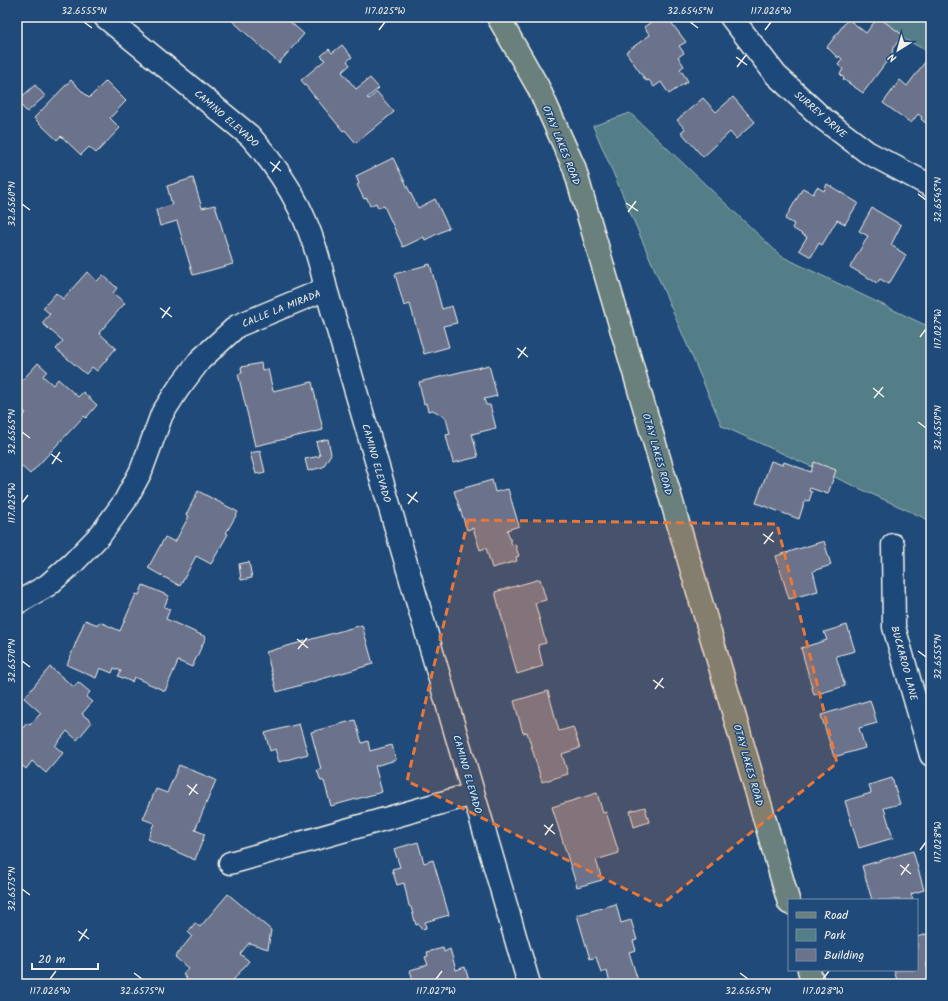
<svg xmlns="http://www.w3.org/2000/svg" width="948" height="1001" font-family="Kalam,sans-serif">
  <rect width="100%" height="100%" fill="#1f4a7a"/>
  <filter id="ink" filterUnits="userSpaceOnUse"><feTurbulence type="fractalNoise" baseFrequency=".025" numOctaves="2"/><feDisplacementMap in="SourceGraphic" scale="8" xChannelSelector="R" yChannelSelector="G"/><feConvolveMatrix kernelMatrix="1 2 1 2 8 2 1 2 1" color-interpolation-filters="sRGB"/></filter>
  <g filter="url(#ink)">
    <path fill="#527e87" stroke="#a3b8b8" d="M871,17h60v36l-54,-28z
      M630,113l151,143 142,68 8,2v195l-209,-95 -129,-300z"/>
    <path fill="#6a728c" stroke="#f4f1e8" d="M228,17h63l-3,3 16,14 -25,29z
      M658,17h9l19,25 -7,4 5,7 -6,4 6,9 -4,3 8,12 -19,13 -8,-12 -7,5 -5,-7 -3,1 -20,-29 24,-17 -6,-8z
      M878,17l25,18 -10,13 -1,3 1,2 -30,40 -20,-14 1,-1 -4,-4 3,-5 -5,-4 4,-6 -3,-3 -1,2 -11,-11 21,-28 18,14z
      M342,45l10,12 -5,4 3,4 -8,7 14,17 14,-11 9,10 -12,10 2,1 8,-7 17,20 -38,31 -11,-13 -2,1 -42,-51 24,-20 -4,-4 8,-7 3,4z
      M925,62l6,5v54l-3,4 -7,-6 1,-2 -4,-3 -7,9 -28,-20 17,-23 7,6z
      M71,80l18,18 17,-17 20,20 -16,17 10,10 -24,25 -7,-6 -8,8 -20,-19 -4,4 -23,-22z
      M35,85l10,11 -18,16 -10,-11z
      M733,97l22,25 -19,17 -6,-7 -27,25 -22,-25 4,-3 -8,-9 26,-22 13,14z
      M393,158l25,50 17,-9 14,29 -24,12 -1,-3 -21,10 -19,-41 -6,2 -2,-5 -6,3 -3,-8 -3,1 -7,-14 2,-1 -3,-8z
      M193,178l9,30 13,-3 18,59 -40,11 -16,-54 -17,5 -4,-16 16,-5 -5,-19z
      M827,184l31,19 -13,21 -8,-4 -15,25 -3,-2 -8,14 -12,-7 8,-13 -15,-9 2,-4 -9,-5 18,-31 10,6 4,-7 7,4z
      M872,208l29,17 -10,20 15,10 -17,29 -9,-5 -3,4 -27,-16 18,-31 -9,-5z
      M430,264l12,45 10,-3 5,17 -14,3 6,21 -25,7 -14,-50 -6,2 -9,-32z
      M87,272l10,9 6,-6 14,13 -4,5 12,10 -26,30 17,15 -19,23 -5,-4 -6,7 -30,-25 7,-8 -21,-18 8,-9 -7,-6 13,-15 7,6z
      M38,363l9,8 -4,5 10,9 5,-6 20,18 5,-5 14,13 -11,13 -2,-2 -54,58 -13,-12v-23l5,-5 -5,-5v-6l9,-10 -9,-7 4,-8 -4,-4v-8z
      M261,363l1,7 6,-1 5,22 39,-9 11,48 -68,16 -17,-72 4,-1 -1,-6z
      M489,365l8,31 -13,3 2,6h4l6,23 -24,6 6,23 -25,6 -7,-28 4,-1 -4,-16 -13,-8 -5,1 -2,-8 -2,1 -5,-22z
      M328,439l3,15 -8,13 -15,4 -3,-12 15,-3 -4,-14z
      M260,451l5,21 -9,2 -6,-21z
      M771,461l12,4 1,-3 27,10 3,-10 22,8 -8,24 -18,-6 -1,3 3,1 -3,9 -4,-1 -6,19 -43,-16z
      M492,480l3,12 13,-3 11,37 -12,4 5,15 3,-1 4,12 -3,1 1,4 -25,7 -6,-20 -6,2 -7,-22 -6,2 -13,-39z
      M198,491l40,21 -12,21 2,1 -17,30 -15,-8 -16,30 -32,-18 17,-31 10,5 14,-26 -3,-1z
      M824,541l7,24 -18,6 5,20 -29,8 -13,-43z
      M249,562l3,16 -11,2 -2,-16z
      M540,579l6,21 -11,3 11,40 -8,2 5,21 -26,8 -22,-82z
      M143,585l26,11 -5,11 6,2 -4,10 40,18 -14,30 -14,-6 -13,30 -31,-14 -2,5 -14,-6 3,-5 -7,-3 -2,5 -12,-5 -4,10 -29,-13 18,-45 13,5 2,-3 20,9 16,-37 3,1z
      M362,625l11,39 -96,28 -11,-40z
      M847,625l8,26 -19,5 9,30 -31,9 -13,-47 26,-8 -3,-8z
      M50,667l24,20 4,-5 12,10 -4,5 6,5 -10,12 10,8 -15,18 -10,-9 -12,15 8,7 -17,20 -14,-12 -6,8 -9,-8v-26l10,-12 3,2 11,-12 -17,-15z
      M548,691l11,40 14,-4 7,21 -18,6 6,20 -26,8 -15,-50 -4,1 -9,-32z
      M870,700l7,23 -18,5 6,20 -31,9 -13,-42z
      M355,720l7,23 6,-2 2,10 22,-6 4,15 -21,6 7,26 -51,14 -7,-25h-3l-4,-11 4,-1 -10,-37z
      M299,724l9,30 -29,8 -4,-13 -5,2 -5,-18z
      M179,765l37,15 -21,50 10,4 -10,26 -47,-21 6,-16 -11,-4 13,-30 11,4z
      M892,778l8,26 -16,4 9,30 -34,10 -14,-47 26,-8 -2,-8z
      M597,793l6,20 3,-1 13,41 -23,7 6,20 -25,7 -25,-80z
      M645,807l4,15 -15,5 -4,-16z
      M418,842l6,21 9,-3 16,55 -24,7 1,6 -5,1 -2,-5 -3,1 -5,-18 -2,-1 -5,-23 -7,2 -5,-16 8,-2 -6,-18z
      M913,851l11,39 -13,4 2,6h-41l-10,-34z
      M228,894l43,36 -3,19 -19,-6 -9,11 9,7 -19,23h-40l-7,-10 5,-6 -13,-11 17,-21 -4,-4 7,-9 5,4z
      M616,904l5,19 10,-3 6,20 -4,1 3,9 -7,2 10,32h-29l-3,-13 -6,2 -5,-16 -6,2 -13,-44z
      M931,933v27l-5,2 5,22h-33l-4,-14h23v-33z
      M443,948l1,4 6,-3 6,21 9,-3 5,17h-56l-4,-14 18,-5 -3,-8 3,-1 -1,-4z"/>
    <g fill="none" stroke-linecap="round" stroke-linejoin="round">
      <g stroke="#f4f1e8" stroke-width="25">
        <path id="minor" d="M105,17l145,119c42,47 63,91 76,153l203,695
          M731,17l45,58 45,42 46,35 64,34
          M893,545l1,82 37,128
          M17,603l31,-18 25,-22 28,-29 24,-33 16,-30 21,-57 16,-25 22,-29 37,-34 89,-37
          M230,863l243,-69"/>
      </g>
      <g stroke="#f4f1e8" stroke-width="25">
        <path id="major" d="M498,17l40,70 36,80 215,736
          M809,970l4,14"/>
      </g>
      <use href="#minor" stroke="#1f4a7a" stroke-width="22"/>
      <use href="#major" stroke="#6a807c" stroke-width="22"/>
    </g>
  </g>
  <path fill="#ea7738" fill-opacity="0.2" stroke="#ea7738" stroke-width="3" stroke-dasharray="8 5" stroke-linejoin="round" d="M468,520l309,4 60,239 -177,143 -253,-125z"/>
  <path fill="none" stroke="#f4f1e8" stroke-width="1.5" d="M84,22l8,6M690,22l8,6M379,30l6,-8M765,30l6,-8M736,57l11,8M737,67l9,-12M270,162l11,9M272,172l8,-11M918,194l8,6M626,203l12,8M22,204l8,6M628,212l8,-11M160,308l12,9M162,318l8,-11M920,337l6,-8M517,348l11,9M518,358l8,-11M873,388l11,9M874,398l9,-11M918,422l8,6M22,432l8,6M51,454l11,8M52,464l8,-12M407,494l11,8M22,503l6,-8M408,504l9,-12M763,534l11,8M764,544l9,-12M297,639l11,9M298,649l9,-11M918,651l8,6M22,661l8,6M653,680l11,8M655,689l8,-11M187,785l11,9M189,795l8,-11M544,825l11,9M545,835l8,-11M920,850l6,-8M900,865l11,9M901,875l8,-11M22,889l8,6M78,931l11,8M79,941l8,-12M134,973l8,6M740,973l8,6M50,979l6,-8M436,979l6,-8M823,979l6,-8"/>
  <g text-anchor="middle" stroke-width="3" stroke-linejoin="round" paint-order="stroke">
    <g font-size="10" fill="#f4f1e8" stroke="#1f4a7a">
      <text transform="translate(821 114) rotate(41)" y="4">SURREY DRIVE</text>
      <text transform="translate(227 118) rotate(41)" y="4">CAMINO ELEVADO</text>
      <text transform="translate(562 145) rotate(68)" y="4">OTAY LAKES ROAD</text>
      <text transform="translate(281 308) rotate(-22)" y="4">CALLE LA MIRADA</text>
      <text transform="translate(658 454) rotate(74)" y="4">OTAY LAKES ROAD</text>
      <text transform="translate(377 463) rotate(74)" y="4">CAMINO ELEVADO</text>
      <text transform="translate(905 663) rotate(75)" y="4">BUCKAROO LANE</text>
      <text transform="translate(749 765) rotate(74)" y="4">OTAY LAKES ROAD</text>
      <text transform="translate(468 774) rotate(74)" y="4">CAMINO ELEVADO</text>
    </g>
  </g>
  <rect width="948" height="1001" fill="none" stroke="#1f4a7a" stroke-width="44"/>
  <rect x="788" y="899" width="130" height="72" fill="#1f4a7a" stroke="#748da6"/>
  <rect x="796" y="912" width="20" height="6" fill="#6a807c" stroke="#748da6"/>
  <text x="824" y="919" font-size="12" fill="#f4f1e8">Road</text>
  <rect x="796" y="929" width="20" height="12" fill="#527e87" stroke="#748da6"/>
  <text x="824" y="939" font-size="12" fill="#f4f1e8">Park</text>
  <rect x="796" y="949" width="20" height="12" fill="#6a728c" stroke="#748da6"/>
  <text x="824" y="959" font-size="12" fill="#f4f1e8">Building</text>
  <g transform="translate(898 50) rotate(217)" stroke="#1f4a7a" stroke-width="3" paint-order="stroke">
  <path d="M0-3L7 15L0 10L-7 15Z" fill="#f4f1e8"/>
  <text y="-6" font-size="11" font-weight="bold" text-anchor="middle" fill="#f4f1e8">N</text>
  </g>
  <path d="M32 963v6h66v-6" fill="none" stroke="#f4f1e8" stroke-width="2"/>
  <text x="38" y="963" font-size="12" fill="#f4f1e8" stroke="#1f4a7a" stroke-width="3" paint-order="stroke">20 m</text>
  <rect x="22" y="22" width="904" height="957" fill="none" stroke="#f4f1e8" stroke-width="1.5"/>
  <g font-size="10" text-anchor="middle" fill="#f4f1e8">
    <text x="84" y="14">32.6555°N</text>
    <text x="385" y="14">117.025°W</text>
    <text x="690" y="14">32.6545°N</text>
    <text x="771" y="14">117.026°W</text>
    <text transform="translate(937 200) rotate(-90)" y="4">32.6545°N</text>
    <text transform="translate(11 204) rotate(-90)" y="4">32.6560°N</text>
    <text transform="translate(937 329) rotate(-90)" y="4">117.027°W</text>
    <text transform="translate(937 428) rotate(-90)" y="4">32.6550°N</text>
    <text transform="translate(11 432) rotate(-90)" y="4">32.6565°N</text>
    <text transform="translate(11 503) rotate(-90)" y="4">117.025°W</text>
    <text transform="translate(937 657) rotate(-90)" y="4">32.6555°N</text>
    <text transform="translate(11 661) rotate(-90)" y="4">32.6570°N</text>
    <text transform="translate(937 842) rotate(-90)" y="4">117.028°W</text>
    <text transform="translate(11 889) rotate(-90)" y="4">32.6575°N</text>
    <text x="50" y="994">117.026°W</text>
    <text x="142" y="994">32.6575°N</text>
    <text x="436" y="994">117.027°W</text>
    <text x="748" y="994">32.6565°N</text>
    <text x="823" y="994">117.028°W</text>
  </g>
</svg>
